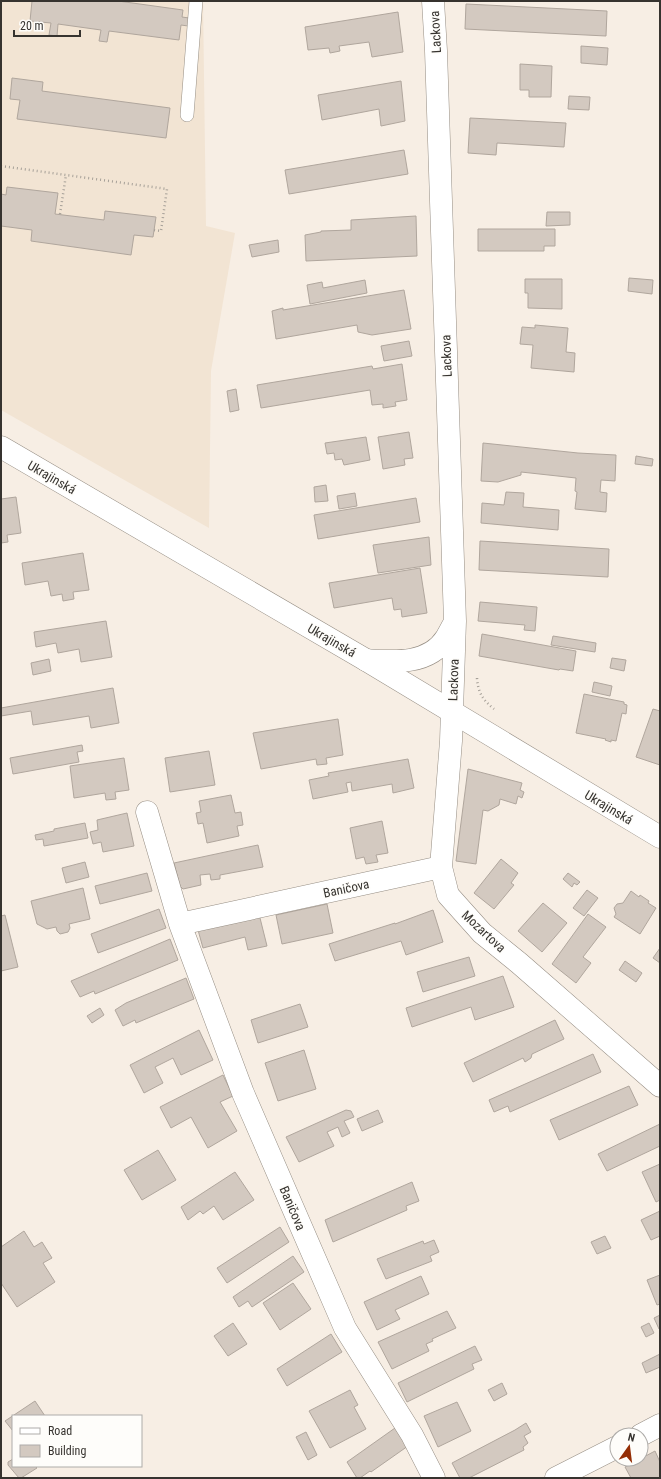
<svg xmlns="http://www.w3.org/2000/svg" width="661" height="1479" font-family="'Roboto Condensed',sans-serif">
  <rect width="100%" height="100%" fill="#f7eee4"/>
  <path fill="#f2e4d3" d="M1,1h202l3,225 29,7 -24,138 -2,157 -208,-118z"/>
  <path fill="#d3c9c0" stroke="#b0a69d" d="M28,1h90l65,9 -1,7 7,1 -1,8 -7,-1 -2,15 -70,-9 -2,11 -8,-1 2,-11 -43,-6 -1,12 -8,-1 2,-12 -21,-2 2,-20z
    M466,4l141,7 -1,25 -141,-7z
    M398,12l5,40 -31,5 -3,-15 -30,4 1,5 -10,2 -1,-5 -21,2 -3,-23z
    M581,46l27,2 -1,17 -26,-2z
    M520,64l32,2 -1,31h-22v-7h-9z
    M12,78l31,4 -1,9 128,17 -4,30 -149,-19 3,-19 -10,-1z
    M401,81l4,40 -24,5 -2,-17 -57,11 -4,-25z
    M569,96l21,1 -1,13 -21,-1z
    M470,118l96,5 -2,24 -67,-4 -1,12 -28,-2z
    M404,150l4,24 -119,20 -4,-24z
    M7,187l51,6 -3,21 49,6 1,-9 51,6 -3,20 -19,-2 -3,20 -100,-14 1,-11 -31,-4v-32l5,1z
    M547,212h23v13l-24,1z
    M416,216l1,40 -111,5 -1,-26 16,-3v-1l30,-1v-10z
    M478,229h77v17h-11v5h-66z
    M278,240l1,12 -27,5 -3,-12z
    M629,278l24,2 -1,14 -24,-3z
    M525,279h37v30l-34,-1v-15h-3z
    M365,280l2,13 -57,11 -3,-19 15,-3 1,6z
    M404,290l7,39 -39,6 -14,-3 -1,-7 -81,14 -4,-28 11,-3v2z
    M535,325l33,3 -2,24 9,1 -1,19 -43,-4 2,-23 -13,-1 2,-17 13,1z
    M409,341l3,15 -28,5 -3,-15z
    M402,364l5,36 -12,2 1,4 -13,2v-4l-11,1 -2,-15 -109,18 -4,-23 115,-19 1,3z
    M236,389l3,21 -9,2 -3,-21z
    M409,432l4,26 -9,1 1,6 -22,4 -5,-32z
    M366,437l4,23 -26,5 -2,-6 -7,1 -1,-7 -7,1 -2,-11z
    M483,443l95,10 38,2 -1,26 -14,-1 -1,12 7,1 -1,19 -31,-3 2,-17 -2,-1 1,-13 -55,-6v3l-23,7 -17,-1z
    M636,456l17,3 -1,7 -17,-2z
    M326,485l2,16 -13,1 -1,-15z
    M506,492l18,1 -1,14 36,3 -1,20 -77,-7 1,-20 22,2z
    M355,493l2,13 -18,3 -2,-13z
    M16,497l5,36 -14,2 1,7 -7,1v-44z
    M416,498l4,24 -102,17 -4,-24z
    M429,537l2,28 -53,8 -5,-28z
    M480,541l129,8 -1,28 -129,-7z
    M83,553l6,37 -16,2 1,7 -11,2 -1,-7 -11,2 -3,-15 -23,4 -3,-22z
    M420,568l7,45 -25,4 -1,-8 -7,1 -2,-12 -58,10 -5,-25z
    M480,602l57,5 -2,24 -11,-1 1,-5 -47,-4z
    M106,621l6,36 -31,5 -2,-13 -21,4 -2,-10 -20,4 -2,-15z
    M482,634l94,17 -3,20 -13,-2 -1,1 -80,-14z
    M553,636l43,7 -1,9 -44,-7z
    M612,658l14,2 -2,11 -14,-3z
    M49,659l2,12 -18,4 -2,-12z
    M594,682l18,4 -2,10 -18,-4z
    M113,688l6,35 -28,5 -2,-12 -56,9 -2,-14 -30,5v-8z
    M584,694l40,8v2l3,1 -1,9 -4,-1 -6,28 -5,-1v2l-6,-2 1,-1 -30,-6z
    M653,709l7,2v54l-24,-8z
    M338,719l5,36 -17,3 1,6 -10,1 -1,-6 -55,10 -8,-36z
    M82,745l1,6 -6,1 2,10 -66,12 -3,-16z
    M209,751l6,34 -45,7 -5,-34z
    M124,758l5,32 -14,2 1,7 -10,1 -1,-7 -31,5 -4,-32z
    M408,759l6,29 -21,5 -1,-9 -40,7 -1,-9 -5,1 2,9 -35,7 -4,-19 20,-4 -1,-3z
    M468,769l54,14 -2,7 4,2 -2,6 -4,-2 -2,8 -16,-5 -1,6 -11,6 -5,-1 -7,54 -20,-3z
    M231,795l4,18 6,-1 2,13 -6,1 2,10 -32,7 -4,-20 -5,1 -2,-11 5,-1 -2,-11z
    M127,813l7,33 -31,6 -2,-10 -8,2 -3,-12 8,-2 -1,-10z
    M382,821l6,32 -12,2 2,7 -12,2 -2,-7 -8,2 -6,-31z
    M85,823l3,15 -44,8 -1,-7 -7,1 -1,-5 19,-4v-2z
    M258,845l5,22 -43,8v4l-9,1 -1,-6 -10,1 1,10 -18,4 -3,-3 -6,-23z
    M501,859l17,14 -7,10 3,2 -20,24 -20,-16z
    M85,862l4,15 -23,6 -4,-15z
    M147,873l5,18 -52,13 -5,-18z
    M568,873l12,9 -3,3 -3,-2 -2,4 -9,-8z
    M83,888l7,31 -21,5 1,4 -2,4 -8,2 -3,-3 -1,-4 -9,2 -10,-5 -6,-23z
    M587,890l11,8 -14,18 -11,-8z
    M631,891l8,6 1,-2 9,6 -1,2 8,5 -16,26 -26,-17 2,-3 -2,-6 3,-4 6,-1z
    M543,903l24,20 -25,29 -24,-21z
    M327,904l6,29 -51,11 -6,-29z
    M159,909l7,19 -68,25 -7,-19z
    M433,910l10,32 -37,13 -5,-14 -66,20 -6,-17 66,-21v1z
    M259,914l8,32 -19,4 -3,-13 -42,11 -5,-18z
    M588,914l18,13 -23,30 8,6 -15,20 -24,-19z
    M5,915l13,52 -17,4v-55z
    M170,939l8,21 -83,34 -1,-3 -14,6 -9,-16z
    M660,948v15l-7,-5z
    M469,957l6,19 -52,16 -6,-20z
    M625,961l17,12 -6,9 -17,-12z
    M503,976l11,31 -39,13 -4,-13 -59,20 -6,-19z
    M186,978l8,21 -58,24 -1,-3 -12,6 -8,-16 11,-7z
    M300,1004l8,23 -50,16 -7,-23z
    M100,1008l4,7 -12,8 -5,-7z
    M555,1020l9,19 -32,15 -1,4 -6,4 -2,-4 -50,24 -9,-19z
    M199,1030l14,30 -32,15 -8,-17 -18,9 8,16 -19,10 -14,-28z
    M304,1050l12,39 -38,12 -13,-38z
    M593,1054l8,18 -91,40 -2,-6 -14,6 -5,-12z
    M223,1075l10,21 -13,6 17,29 -29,17 -17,-31 -20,11 -11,-21z
    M629,1086l9,19 -79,35 -9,-20z
    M346,1110l5,1 3,6 -10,4 6,12 -8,4 -4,-10 -11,5 7,14 -35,16 -13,-25z
    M378,1110l5,12 -21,9 -5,-12z
    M660,1124v22l-53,25 -9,-17z
    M158,1150l18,30 -34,20 -18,-30z
    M660,1164v36l-4,2 -14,-30z
    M235,1172l19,28 -31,20 -9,-14 -11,8 -3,-3 -12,9 -7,-13z
    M412,1182l7,19 -13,5 1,4 -74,32 -8,-22z
    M660,1211v25l-9,4 -10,-20z
    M280,1227l9,15 -62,41 -10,-15z
    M24,1231l10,16 8,-5 10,16 -9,5 12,19 -38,25 -16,-24v-36z
    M605,1236l6,12 -14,6 -6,-12z
    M434,1240l5,12 -9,4 2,5 -46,18 -9,-20 46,-18 1,3z
    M293,1256l11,16 -52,35 -4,-6 -9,6 -6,-10z
    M660,1275v29l-3,1 -10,-25z
    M421,1276l8,18 -34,16 5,9 -23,11 -13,-28z
    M293,1283l18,26 -31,21 -17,-27z
    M447,1311l9,17 -24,11 1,2 -7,3 3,7 -37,18 -14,-27z
    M660,1315v14h-1l-5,-11z
    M233,1323l14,21 -19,12 -14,-20z
    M649,1323l5,10 -8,4 -5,-10z
    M331,1334l11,18 -55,34 -10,-17z
    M475,1346l7,14 -10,4 2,5 -67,33 -9,-19z
    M660,1354v13l-14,6 -4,-10z
    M502,1383l5,11 -13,7 -6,-11z
    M350,1390l8,15 -4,2 12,22 -36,19 -21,-37z
    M35,1401l10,15h-32v20v-5l-8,-10z
    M457,1402l14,29 -33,16 -14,-31z
    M526,1423l5,9 -7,4 4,7 -5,4 1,3 -55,28h-9l-8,-15 63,-33z
    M395,1428l13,18 -37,26 -1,-1 -10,7h-3l-10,-16z
    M306,1432l11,23 -9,5 -12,-23z
    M655,1451l5,11v16h-29l-6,-11z
    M13,1459v7h22l2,2 -16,10h-2l-11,-13v-3z"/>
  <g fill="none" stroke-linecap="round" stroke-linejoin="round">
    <g stroke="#968e84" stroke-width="14">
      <path id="service" d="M187,115l9,-114"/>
    </g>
    <g stroke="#968e84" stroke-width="23">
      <path id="minor" d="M433,1l3,50 19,570 -4,120 -10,126 7,28 34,38 37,30 141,123
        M366,660c28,2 63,5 80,-22 3,-5 6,-11 9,-16
        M147,812l33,112 63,169 102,235 67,107 22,43
        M180,924l261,-57
        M641,1435l19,-10
        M556,1478l61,-31"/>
    </g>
    <g stroke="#968e84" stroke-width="23">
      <path id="secondary" d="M1,447l365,213 294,177"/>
    </g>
    <path stroke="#a6a098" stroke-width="2.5" stroke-dasharray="1 3" stroke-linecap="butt" d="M1,166l166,23 -6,42 -7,-1
      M60,214l6,-39
      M477,678c1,15 6,22 17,31"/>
    <use href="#service" stroke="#fff" stroke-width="13"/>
    <use href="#minor" stroke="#fff" stroke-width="22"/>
    <use href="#secondary" stroke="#fff" stroke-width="22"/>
  </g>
  <g text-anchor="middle" stroke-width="3" stroke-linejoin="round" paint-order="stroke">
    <g font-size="13" fill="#36332f" stroke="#fefdfa">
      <text transform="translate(435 32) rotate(-93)" y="5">Lackova</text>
      <text transform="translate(446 356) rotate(-92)" y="5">Lackova</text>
      <text transform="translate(52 477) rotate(30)" y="5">Ukrajinská</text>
      <text transform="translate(332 640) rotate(30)" y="5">Ukrajinská</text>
      <text transform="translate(453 680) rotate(-88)" y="5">Lackova</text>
      <text transform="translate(609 807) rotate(31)" y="5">Ukrajinská</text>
      <text transform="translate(346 888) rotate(-12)" y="5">Baničova</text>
      <text transform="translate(484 931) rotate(43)" y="5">Mozartova</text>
      <text transform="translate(293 1208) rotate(67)" y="5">Baničova</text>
    </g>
  </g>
  <rect width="661" height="1479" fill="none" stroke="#36332f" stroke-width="4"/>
  <rect x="12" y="1415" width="130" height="52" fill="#fefdfa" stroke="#aeaca9"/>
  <rect x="20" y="1428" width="20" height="6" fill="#ffffff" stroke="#aeaca9"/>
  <text x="48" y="1435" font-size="12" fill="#36332f">Road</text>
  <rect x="20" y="1445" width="20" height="12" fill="#d3c9c0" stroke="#aeaca9"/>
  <text x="48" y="1455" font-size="12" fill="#36332f">Building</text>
  <g transform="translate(629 1447) rotate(14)"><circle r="19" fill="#fefdfa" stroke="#aeaca9"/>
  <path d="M0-3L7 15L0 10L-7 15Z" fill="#942e05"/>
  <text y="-6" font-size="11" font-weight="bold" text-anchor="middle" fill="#36332f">N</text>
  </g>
  <path d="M14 30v6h66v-6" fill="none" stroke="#36332f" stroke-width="2"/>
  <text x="20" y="30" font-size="12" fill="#36332f" stroke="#fefdfa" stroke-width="3" paint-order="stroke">20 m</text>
</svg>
